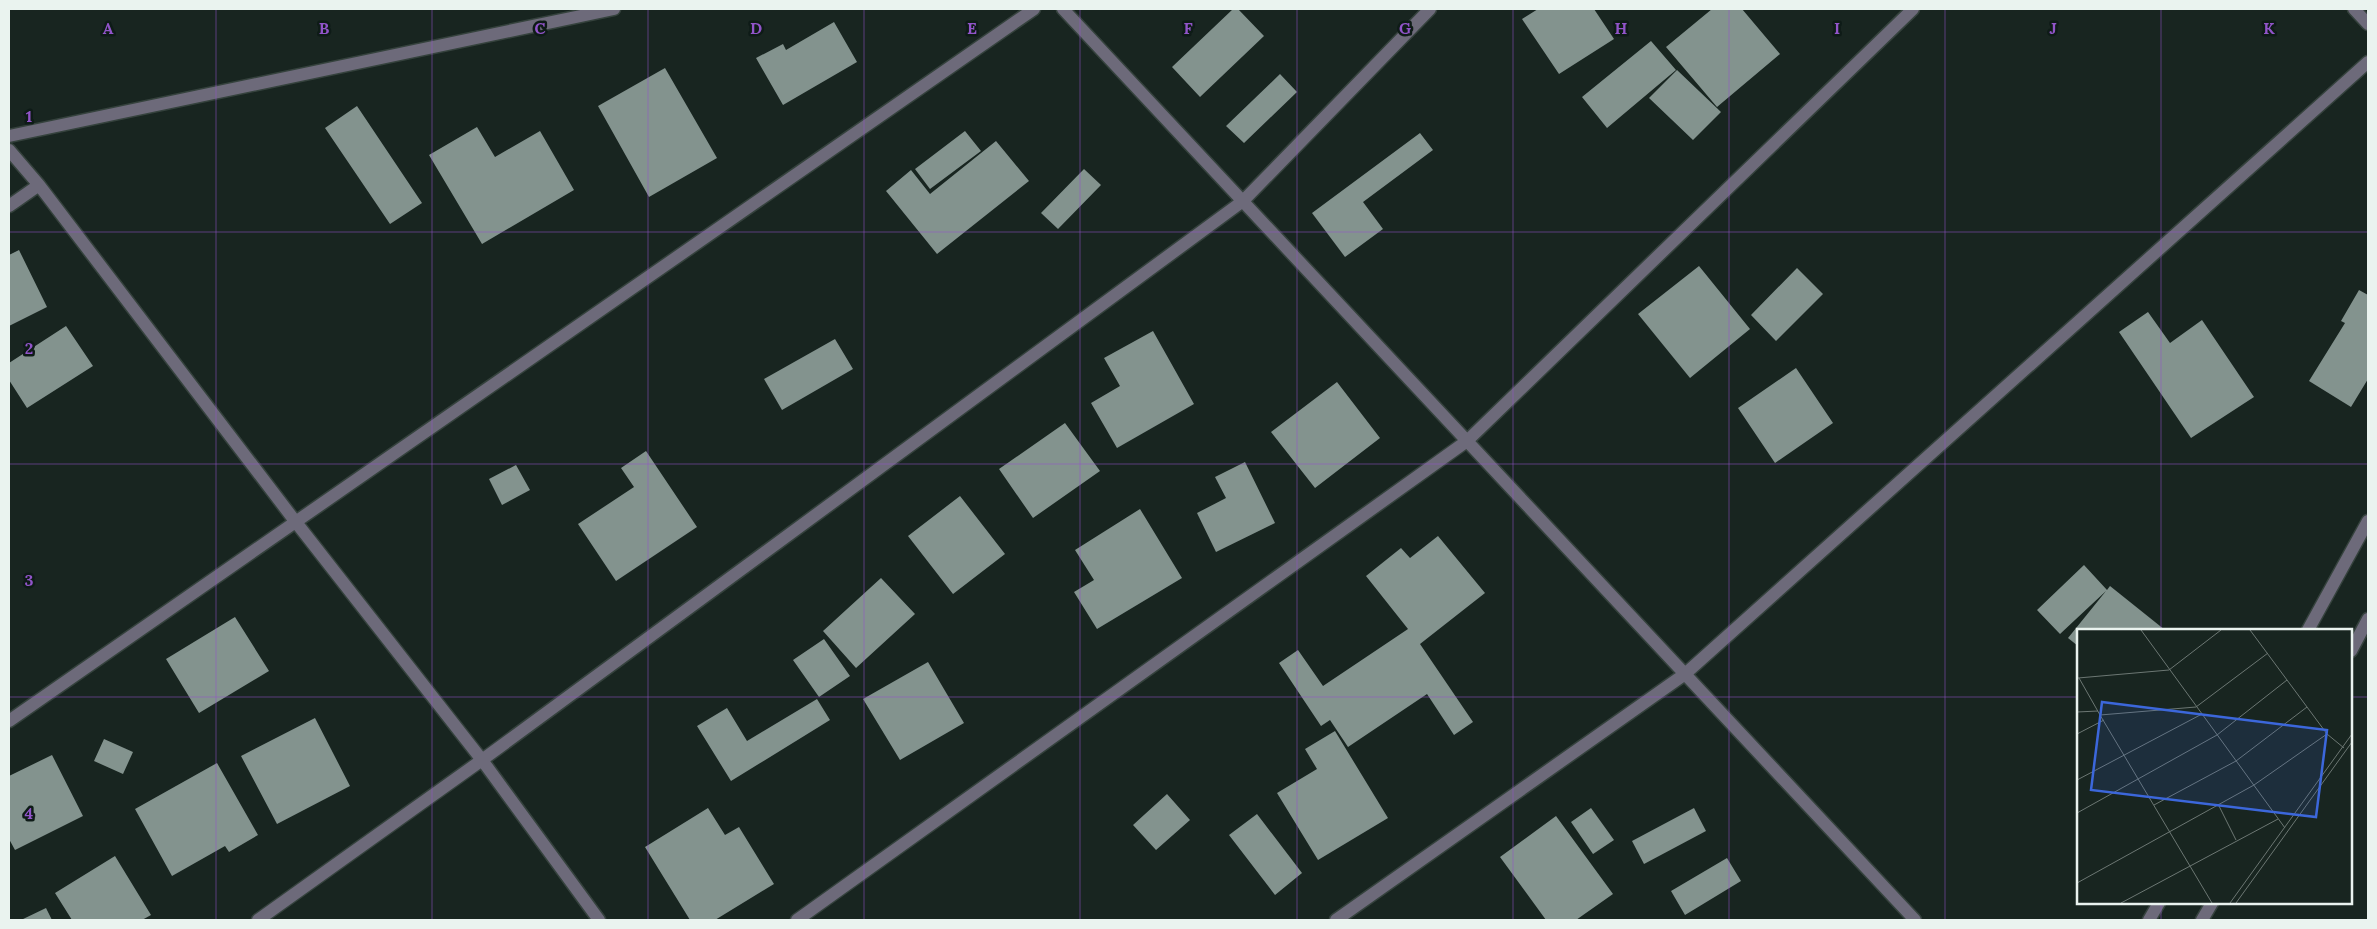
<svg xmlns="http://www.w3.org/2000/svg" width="2377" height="929" font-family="Lora,serif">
  <rect width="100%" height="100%" fill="#182520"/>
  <path fill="#83938e" d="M1233,9h5l26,27 -64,61 -28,-30z
    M1538,9h56l20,30 -55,35 -37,-55z
    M1712,9h30l38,45 -63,53 -51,-60z
    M834,22l23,40 -74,43 -27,-47 27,-14 3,6z
    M1651,41l25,29 -69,58 -25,-31z
    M665,68l52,90 -68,39 -51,-91z
    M1677,70l44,42 -28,28 -44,-42z
    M1280,74l17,18 -53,51 -18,-17z
    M357,106l65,97 -32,21 -65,-96z
    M477,127l18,30 45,-26 34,59 -92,54 -53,-89z
    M965,131l16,20 -51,38 -15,-20z
    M1420,133l13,17 -70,52 20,27 -38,28 -33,-44z
    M996,141l33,40 -92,73 -51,-63 25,-21 19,24z
    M1084,169l17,16 -43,44 -17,-16z
    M19,250l28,57 -38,19v-71z
    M1699,266l51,63 -60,49 -52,-64z
    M1797,268l26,26 -47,47 -25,-26z
    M2359,290l9,5v84l-17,28 -42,-26 36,-58 -4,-2z
    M2148,312l22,31 32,-23 52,77 -63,41 -72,-106z
    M66,326l27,40 -66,42 -18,-28v-17z
    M1153,331l41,73 -77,44 -26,-45 29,-17 -16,-28z
    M835,339l18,30 -71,41 -18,-31z
    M1796,368l37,55 -58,40 -37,-55z
    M1337,382l43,56 -65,50 -44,-56z
    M1065,423l35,48 -67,47 -34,-49z
    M646,451l51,76 -81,54 -38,-57 56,-37 -13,-19z
    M1245,462l30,61 -59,29 -19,-39 29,-15 -11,-21z
    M516,465l14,25 -28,15 -13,-26z
    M960,496l45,58 -52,40 -45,-58z
    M1140,509l42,69 -85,51 -23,-37 20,-12 -19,-30z
    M1438,536l47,57 -65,51 53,78 -19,13 -27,-41 -79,53 -18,-27 -9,6 -42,-63 19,-13 25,36 85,-57 -42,-53 35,-28 9,10z
    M2084,565l23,25 3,-4 55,44h-87v16l-10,-8 38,-47 -46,43 -23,-24z
    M881,578l34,36 -59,54 -33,-37z
    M235,617l34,54 -70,42 -33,-54z
    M824,639l26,37 -31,21 -26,-37z
    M928,662l36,61 -64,37 -37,-61z
    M817,699l13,21 -99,61 -34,-55 30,-18 20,33z
    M315,718l35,68 -73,38 -36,-68z
    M1335,731l53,87 -70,42 -41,-67 40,-24 -12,-20z
    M104,739l29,13 -10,22 -29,-13z
    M52,755l31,61 -68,34 -6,-11v-63z
    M217,763l41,72 -29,17 -4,-6 -53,30 -37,-67z
    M1167,794l23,26 -34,30 -23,-25z
    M708,808l17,27 14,-8 35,57 -59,36h-25l-45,-73z
    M1591,808l23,32 -21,14 -22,-32z
    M1694,808l12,23 -62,33 -12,-23z
    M1257,814l45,59 -27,22 -46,-60z
    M1556,816l57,78 -37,26h-30l-46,-63z
    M115,856l36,59 -9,5h-70l-17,-27z
    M1727,858l14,23 -56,34 -14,-24z
    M46,908l6,12h-31z"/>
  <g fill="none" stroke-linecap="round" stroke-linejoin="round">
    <g stroke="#35423d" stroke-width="15">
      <path id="minor" d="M1063,9l852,911
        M2354,9l14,15
        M9,136l605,-127
        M9,150l30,35 256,336 187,239 117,160
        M9,206l30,-21
        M9,721l1025,-712
        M258,920l224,-160 761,-559 187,-192
        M797,920l670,-479 446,-432
        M1336,920l349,-246 683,-612"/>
    </g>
    <g stroke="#35423d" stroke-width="15">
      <path id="tertiary" d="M2308,630l60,-109
        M2351,651l17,-32
        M2149,920l10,-17
        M2202,920l10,-17"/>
    </g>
    <use href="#minor" stroke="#6d6a7a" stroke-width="12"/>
    <use href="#tertiary" stroke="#6d6a7a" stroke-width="12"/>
  </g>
  <path fill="none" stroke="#9154c9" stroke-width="1" stroke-opacity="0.55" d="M216,9v911M432,9v911M648,9v911M864,9v911M1080,9v911M1297,9v911M1513,9v911M1729,9v911M1945,9v911M2161,9v621M9,232h2359M9,464h2359M9,697h2069M2351,697h17M2161,903v17"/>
  <g transform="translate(2077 629)">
    <rect width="275" height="275" fill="#182520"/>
    <path fill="none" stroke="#6c7773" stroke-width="1" d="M64,1l144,198M173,1l77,104 17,14M1,49l91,-8 52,-40M2,49l21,37 96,-8 72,-54M0,83l21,-1M23,86l112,188M0,105l27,-14M0,151l125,-66M141,175l18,36M77,176l82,-44 71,-54M0,184l140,-78 70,-55M0,254l177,-98 73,-51M44,274l157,-84M153,274l122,-169M159,274l116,-161"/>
    <path fill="#3c67db" fill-opacity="0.15" stroke="#3c67db" stroke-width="2.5" d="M25,73l225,28 -11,87 -225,-27z"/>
    <rect width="275" height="275" fill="none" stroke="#eaf3ef" stroke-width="2.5"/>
  </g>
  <g font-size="16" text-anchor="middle" font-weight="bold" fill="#9154c9" stroke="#0e1b17" stroke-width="5" stroke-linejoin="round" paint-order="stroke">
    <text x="108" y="34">A</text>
    <text x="324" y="34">B</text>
    <text x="540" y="34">C</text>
    <text x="756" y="34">D</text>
    <text x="972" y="34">E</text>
    <text x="1188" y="34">F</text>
    <text x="1405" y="34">G</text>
    <text x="1621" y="34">H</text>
    <text x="1837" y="34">I</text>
    <text x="2053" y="34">J</text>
    <text x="2269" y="34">K</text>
    <text x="29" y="122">1</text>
    <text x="29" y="354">2</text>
    <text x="29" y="586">3</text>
    <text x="29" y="819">4</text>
  </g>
  <rect width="2377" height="929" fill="none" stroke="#eaf3ef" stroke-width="20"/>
</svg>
